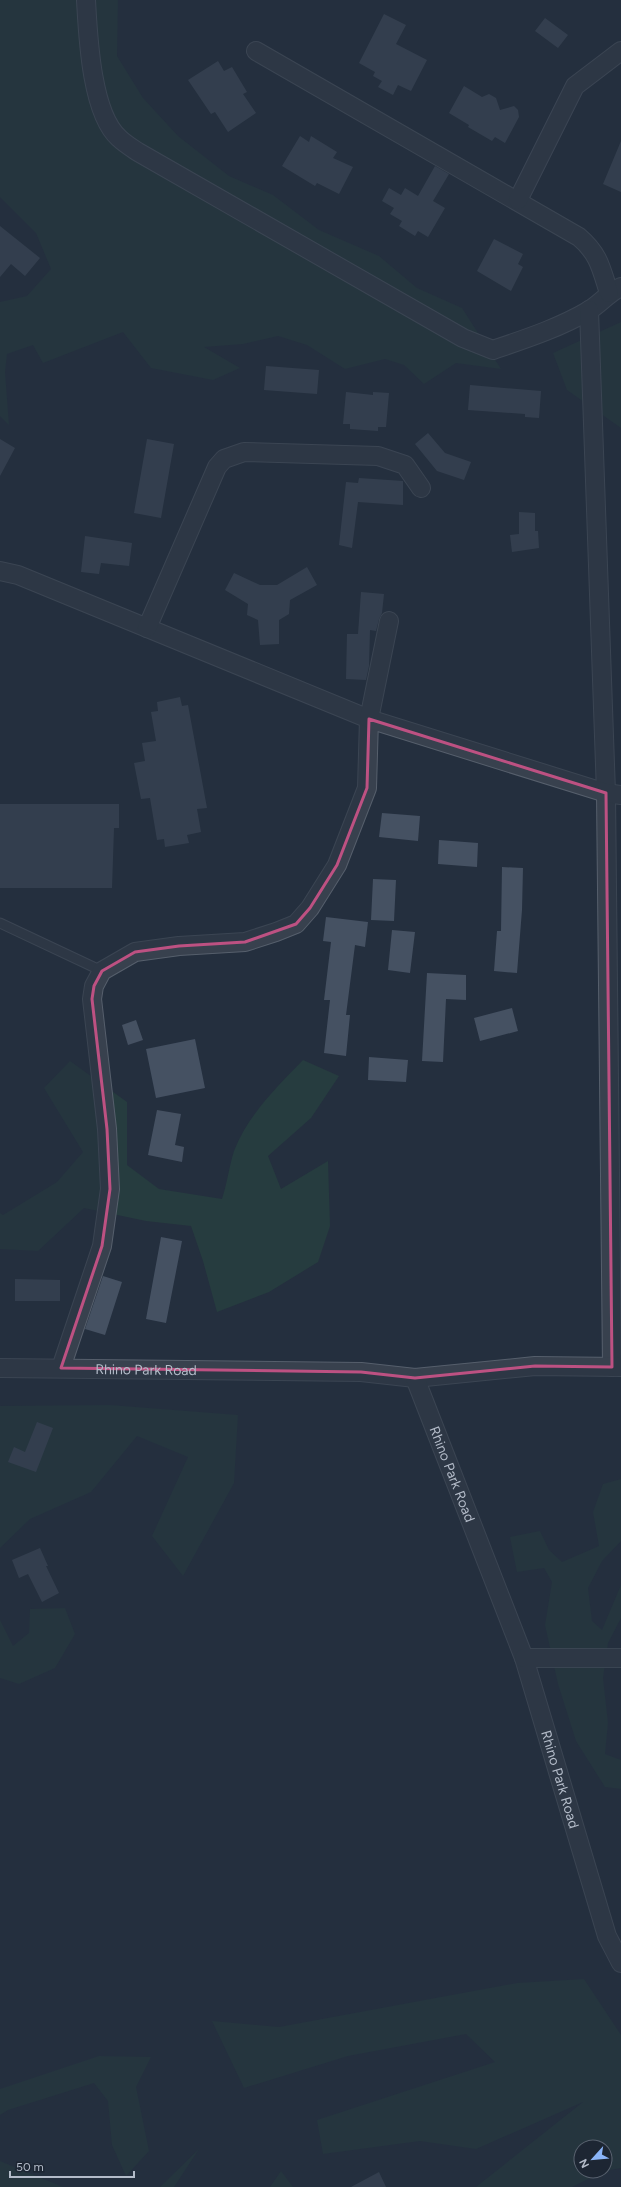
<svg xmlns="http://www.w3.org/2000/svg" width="621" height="2187" font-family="Figtree,sans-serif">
  <rect width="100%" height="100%" fill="#242f3e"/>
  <path fill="#263c3f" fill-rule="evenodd" d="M0,0h118l-1,56 26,42 35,38 51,40 44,19 46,35 60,26 38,32 45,20 39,61 -45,-6 -32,21 -20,-19 -19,-6 -40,10 -38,-24 -29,-9 -35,8 -39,3 36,21 -27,12 -62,-12 -28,-36 -80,31 -10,-18 -26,9 -2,18 4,53 -9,-9v-114l27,-6 24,-27 -15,-36 -36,-36z
    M621,322v106l-54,-38 -14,-37z
    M303,1060l36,16 -28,42 -43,38 13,33 47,-28 2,65 -12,36 -49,30 -52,20 -14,-51 -12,-35 -45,-5 -62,-13 -46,43 -38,-2v-36l3,2 54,-33 26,-30 -39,-64 26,-27 57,41v63l32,24 63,10c5,-15 7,-32 12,-48 14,-36 42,-63 69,-91z
    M110,1405l128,10 -4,68 -51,93 -31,-40 36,-79 -51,-21 -46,56 -61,27 -30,29v-142z
    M621,1479v62l-19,20 -14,27 4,33 10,9 19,-45v33l-13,25 -5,35 5,45 -3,31 16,6v29l-16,-2 -29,-46 -18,-57 -13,-59 7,-43 -8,-14 -27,4 -7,-35 30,-6 9,19 13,12 37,-16 -6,-34 10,-28z
    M65,1608l10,26 -20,34 -36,16 -19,-6v-58l13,26 16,-13 1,-24z
    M584,1979l37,56v133l-17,3 -32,16h-96l107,-85 -107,47 -56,-8 -97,13 -6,-34 178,-58 -29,-28 -118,22 -104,32 -32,-67 67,6 238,-44zM581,2147h24v24h-24z
    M99,2056l52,1 -15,30 13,64 -23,25 -14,-31 -4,-44 -14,-18 -86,27 -8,5v-26z
    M199,2149l-25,38h-14z
    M0,2161l63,26h-63z
    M281,2171l12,16h-23z"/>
  <path fill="#455162" d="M384,14l22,11 -10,19 31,16 -16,31 -13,-6 -5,10 -15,-8 4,-6 -9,-5 2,-4 -16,-9z
    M545,18l23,17 -10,13 -23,-17z
    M218,61l6,10 8,-4 15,25 -4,2 13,19 -28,19 -13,-20 -4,2 -23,-34z
    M464,86l18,11 7,-3 7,4 4,12 14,-4 4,4 1,7 -14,26 -10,-6 -3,4 -24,-14 1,-2 -20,-12z
    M300,136l9,6 2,-6 26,16 -4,6 20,9 -14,27 -22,-11 -2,3 -33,-20z
    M621,141v51l-18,-8z
    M435,166l14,8 -16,27 12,7 -17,29 -10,-6 -3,5 -16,-10 3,-5 -12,-7 4,-6 -12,-7 7,-13 12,7 4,-7 13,8z
    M0,226l40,32 -15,18 -14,-12 -11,13z
    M494,239l29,15 -5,10 5,3 -12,24 -34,-20z
    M266,366l53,4 -2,24 -53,-4z
    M470,385l71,6 -2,27 -14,-1v-3l-57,-4z
    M346,392l27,3v-3l16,1 -3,34h-8v4l-28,-2v-5h-7z
    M428,433l17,20 26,9 -7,18 -27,-9 -22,-27z
    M0,439l15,9 -15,28z
    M147,439l27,5 -13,74 -27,-5z
    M359,478l44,3v24l-45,-3 -6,46 -13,-3 7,-63 12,1z
    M519,512l16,1v18h3l1,17 -27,4 -2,-17 9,-1z
    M85,536l47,7 -3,23 -28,-3 -2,11 -18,-2z
    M307,567l10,18 -27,15 -1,14 -10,6v24l-19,1 -2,-25 -11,-5 1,-11 -23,-14 9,-17 26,12h17z
    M361,592l23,2 -2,19 -3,6 -3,12 -6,-1 -1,36 -3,14 -20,-1 1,-45h11z
    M180,697l2,9 6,-1 19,103 -10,1 4,23 -14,3 2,8 -24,4 -1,-8 -7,1 -7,-42 -9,1 -7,-36 11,-2 -3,-18 14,-2 -5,-29 7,-1 -1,-9z
    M0,804h119v24h-5l-2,60h-112z
    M382,813l38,3 -2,25 -39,-4z
    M439,840l39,3 -1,24 -39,-3z
    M502,867l21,1 -1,42 -5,63 -23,-2 3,-40h4z
    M373,879l23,1 -2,41 -23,-1z
    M326,917l42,5 -3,25 -10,-2 -9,70h4l-4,41 -22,-3 6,-53h-6l7,-58 -8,-1z
    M392,930l23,2 -5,41 -22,-3z
    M427,973l39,2v25l-20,-1 -3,63 -21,-1z
    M512,1008l6,23 -38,10 -6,-23z
    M136,1020l7,20 -15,5 -6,-20z
    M195,1039l10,49 -49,10 -10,-49z
    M369,1057l39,3 -2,22 -38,-2z
    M157,1110l24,4 -6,31 9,2 -2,15 -34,-7z
    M161,1237l21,4 -16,82 -20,-4z
    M103,1276l19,6 -17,53 -20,-6z
    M15,1279l45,1v21h-45z
    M37,1422l16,6 -17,44 -28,-10 6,-15 11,5z
    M40,1548l8,18h-2l13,27 -17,9 -14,-28 -9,4 -7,-18z
    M379,2172l7,15h-35z"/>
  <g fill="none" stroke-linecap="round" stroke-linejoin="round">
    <g stroke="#565f6c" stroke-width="11">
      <path id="lane" d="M0,923l102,48"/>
    </g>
    <g stroke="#565f6c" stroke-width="20">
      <g id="street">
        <path d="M86,0c2,35 5,113 33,138 5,5 13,10 19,14l325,186 30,12c32,-11 66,-22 95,-39 12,-7 20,-18 33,-24"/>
        <path d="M256,51l323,186c20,17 22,31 30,56"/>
        <path d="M518,200l57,-114 46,-35"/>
        <path d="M589,310l17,483 6,574"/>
        <path d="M0,571l18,4 351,144 -2,69 -30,77 -27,43 -14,16 -20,8 -31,10 -66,4 -44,6 -33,19 -8,15 -2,13 15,130 3,60 -8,57 -41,122"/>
        <path d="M389,621l-20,98 237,74 15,2"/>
        <path d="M147,628l70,-161 7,-8 20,-7 134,4 27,9 16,23"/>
        <path id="s1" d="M0,1368l361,4 54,6 120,-12 86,1"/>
        <path id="s2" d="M415,1378l109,280 83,278 14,27"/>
        <path d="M524,1658h97"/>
      </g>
    </g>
    <use href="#lane" stroke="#38414e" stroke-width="9"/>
    <use href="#street" stroke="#38414e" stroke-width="18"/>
  </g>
  <path d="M0 0H621V2187H0ZM369,719l237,74 6,574 -77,-1 -120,12 -54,-6 -300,-4 41,-122 8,-57 -3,-60 -15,-130 2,-13 8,-15 33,-19 44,-6 66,-4 51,-18 14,-16 27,-43 30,-77z" fill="#242f3e" fill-opacity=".55" fill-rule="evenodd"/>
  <path fill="none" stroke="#bd5182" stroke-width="3" stroke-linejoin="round" d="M369,719l237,74 6,574 -77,-1 -120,12 -54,-6 -300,-4 41,-122 8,-57 -3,-60 -15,-130 2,-13 8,-15 33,-19 44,-6 66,-4 51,-18 14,-16 27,-43 30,-77z"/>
  <g text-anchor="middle" stroke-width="4" stroke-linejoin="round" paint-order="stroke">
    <g font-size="14" fill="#b4bcc9" stroke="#1d2633">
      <text dy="5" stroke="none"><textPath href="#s1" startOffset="146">Rhino Park Road</textPath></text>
      <text dy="5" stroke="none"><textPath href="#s2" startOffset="103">Rhino Park Road</textPath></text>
      <text dy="5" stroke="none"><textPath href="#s2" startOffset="427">Rhino Park Road</textPath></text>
    </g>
  </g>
  <g transform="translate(593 2159) rotate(243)"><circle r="19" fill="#1d2633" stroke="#59626f"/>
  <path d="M0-3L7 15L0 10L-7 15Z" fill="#8ab4f8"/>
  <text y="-6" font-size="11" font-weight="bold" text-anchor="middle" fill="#b4bcc9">N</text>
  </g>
  <path d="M10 2171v6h124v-6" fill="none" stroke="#b4bcc9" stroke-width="2"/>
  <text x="16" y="2171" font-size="12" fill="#b4bcc9" stroke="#1d2633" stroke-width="3" paint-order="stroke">50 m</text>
</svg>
